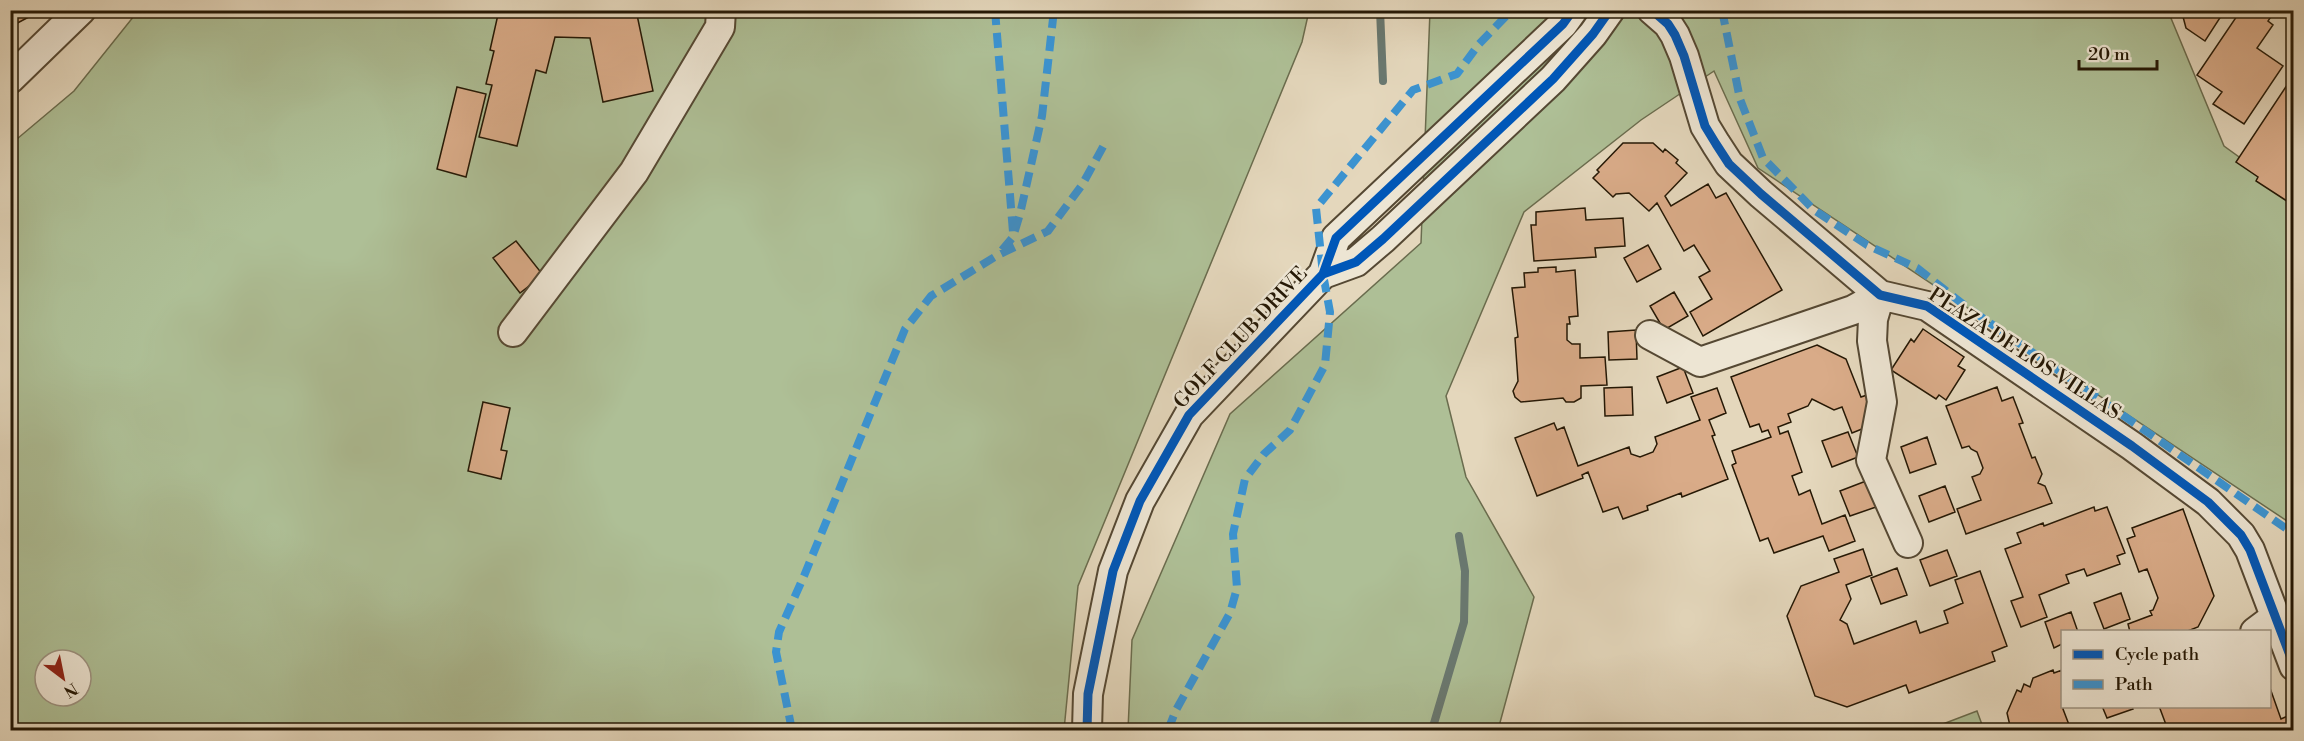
<svg xmlns="http://www.w3.org/2000/svg" width="2304" height="741" font-family="'Libre Bodoni',serif">
  <rect width="100%" height="100%" fill="#e4d7bc"/>
  <filter id="stains"><feTurbulence type="fractalNoise" baseFrequency=".00333" numOctaves="4"/><feColorMatrix values="0 0 0 0 .2 0 0 0 0 .09 0 0 0 0 .02 0 0 0 .5 -.17"/></filter>
  <radialGradient id="worn" r=".72"><stop offset=".6" stop-color="#630" stop-opacity="0"/><stop offset="1" stop-color="#630" stop-opacity=".3"/></radialGradient>
  <path fill="#aebf96" stroke="#6a6c4e" stroke-width="1.5" fill-rule="evenodd" d="M138,11h1171l-7,31 -224,544 -14,144h-1053v-586l63,-53zM45,660h36v36h-36z
    M1430,11h738l56,135 69,50v329l-535,-357 -44,-97 -73,49 -117,92 -78,184 20,81 68,120 -36,133h-370l4,-90 98,-226 191,-171z
    M1977,711l7,19h-48l-1,-3z"/>
  <g fill="none" stroke-linecap="round" stroke-linejoin="round">
    <path stroke="#697870" stroke-width="8" d="M1380,10l3,71
      M1432,730l32,-108 1,-51 -6,-35"/>
  </g>
  <path fill="#d9ab88" stroke="#251805" stroke-width="1.5" d="M10,10h32l-32,17z
    M499,10h137l17,81 -50,11 -13,-64 -35,-1 -9,36 -10,-3 -19,76 -38,-9 13,-52 -6,-1 8,-33 -4,-1z
    M2178,10h47l-20,31 -19,-13 -4,-15z
    M2241,10l33,2 -6,9 5,4 -16,23 26,18 -39,58 -31,-20 9,-12 -25,-17z
    M2293,76l1,1 -1,128 -37,-24 2,-4 -22,-15z
    M457,87l29,7 -20,83 -29,-8z
    M1623,143h30l10,9 2,-3 13,11 -2,3 11,10 -22,23 6,10 37,-22 8,14 10,-5 56,97 -79,46 -13,-24 22,-13 -13,-22 11,-6 -16,-26 -10,6 -27,-48 -8,8 -20,-18 -13,1 -3,3 -20,-19 6,-6 -2,-2z
    M1585,208l1,12 37,-2 2,28 -30,2 1,9 -62,4 -3,-36h5v-13z
    M516,241l27,34 -23,18 -27,-35z
    M1648,245l13,24 -24,13 -13,-24z
    M1556,267v5l19,-2 3,46 -9,1 1,7h-3v16l5,4h8v14l25,-1 2,28 -26,1v12l-7,4h-8l-3,-4 -42,4 -6,-5 -2,-6 5,-10 -3,-43 3,-1 -6,-49 13,-1 -1,-14 14,-1v-4z
    M1674,292l14,24 -24,14 -14,-24z
    M1923,329l41,28 -6,9 7,4 -19,30 -7,-5 -3,4 -45,-29 20,-31 3,3z
    M1636,330l1,29 -28,1 -1,-28z
    M1817,345l29,14 15,38 6,-2 10,28 -25,10 -10,-26 -8,3 -22,-11 -4,7 -20,8 3,8 -13,5 2,7 8,-3 14,41 -10,4 7,19 11,-5 12,34 23,-9 10,26 -26,10 -6,-15 -49,17 -6,-15 -8,3 -28,-76 4,-2 -4,-12 39,-14 -3,-7 -6,2 -3,-8 -9,3 -19,-50z
    M1683,367l10,26 -26,10 -10,-26z
    M1632,387l1,28 -28,1 -1,-28z
    M1997,387l5,14 11,-4 10,26 -4,1 13,34 3,-1 7,17 -4,9 7,3 7,17 -86,31 -9,-25 24,-9 -9,-23 8,-3 3,-6 -6,-16 -6,-3 -2,-3 -7,2 -16,-42z
    M1717,388l9,25 -17,7 6,15 -3,1 16,43 -46,18 -1,-4 -34,13 1,4 -25,9 -5,-12 -15,5 -15,-40 -6,3 1,3 -46,18 -22,-58 39,-15 3,7 7,-3 14,39 51,-19 2,7 9,3 13,-5 4,-8 -2,-7 45,-17 -9,-23z
    M483,402l27,6 -9,42 6,1 -6,28 -33,-8z
    M1848,432l10,25 -26,10 -10,-26z
    M1927,437l9,27 -26,9 -9,-26z
    M1866,481l10,26 -26,9 -10,-25z
    M1945,486l10,26 -26,10 -10,-26z
    M2094,507l1,4 12,-4 18,46 -8,3 3,8 -33,12 -3,-7 -18,6 3,8 -30,12 8,22 -26,10 -10,-26 12,-4 -18,-48 16,-6 -4,-10 26,-10 1,3z
    M2183,509l31,87 -16,31 -13,5h-55l-2,-8 24,-9 -2,-4 3,-1 5,-12 -11,-29 -8,3 -12,-33 8,-3 -3,-8z
    M1863,549l9,26 -26,10 5,14 -11,21 7,4 7,20 62,-23 4,12 28,-10 -4,-12 19,-8 -8,-23 25,-9 27,75 -15,6 3,9 -86,32 -3,-8 -59,22 -32,-11 -28,-80 14,-30 38,-14 -5,-13z
    M1947,550l10,26 -27,10 -10,-26z
    M1897,568l10,27 -26,9 -10,-26z
    M2121,593l9,26 -26,10 -10,-26z
    M2071,612l7,20h-16v12l-8,4 -9,-26z
    M2053,670l1,3 8,-3v3l1,36 8,21h-60l-4,-17 10,-23 4,2 3,-8 6,3 3,-9z
    M2270,688l11,31 9,-4 4,15h-29l-1,-3 -8,3h-17v-1l-5,1h-66l-9,-24h111z
    M2102,706h30l1,3 -26,9z"/>
  <g fill="none" stroke-linecap="round" stroke-linejoin="round">
    <g stroke="#554833" stroke-width="32">
      <path id="minor" d="M1652,10l16,14 7,11 9,21 21,70 11,18 13,20 32,30 119,101 47,11 205,140 76,56 33,33 9,15 44,116
        M10,79l71,-69
        M1323,274l33,-12 27,-23 170,-160 40,-45 17,-24
        M1880,295l-7,24 -1,22 10,61 -11,58 37,83
        M513,332l121,-160 86,-145 1,-17
        M1650,335l50,27 153,-52 27,-15
        M2255,632l20,-15
        M1087,730l1,-36 25,-123 27,-70 49,-86 134,-141 13,-36 227,-214 10,-14"/>
    </g>
    <use href="#minor" stroke="#ede5d3" stroke-width="28"/>
    <path stroke="#3b93d1" stroke-width="8" stroke-dasharray="15 8" stroke-linecap="butt" d="M995,10l18,222
      M1722,10l18,89 23,59 51,52 53,35 50,23 47,37 330,229
      M1002,250l11,-13 7,-23 22,-98 12,-106
      M792,730l-16,-78 3,-20 25,-56 101,-247 26,-33 67,-41 50,-24 34,-46 22,-40
      M1168,730l8,-20 54,-97 7,-25 -4,-54 12,-55 19,-25 26,-24 35,-65 5,-53 -7,-38 -7,-66 97,-118 44,-16 22,-30 28,-29 2,-5"/>
    <g stroke="#ede5d3" stroke-width="13">
      <path id="cycleway" d="M1652,10l16,14 7,11 9,21 21,70 11,18 13,20 32,30 119,101 47,11 205,140 76,56 33,33 9,15 44,116
        M1323,274l33,-12 27,-23 170,-160 40,-45 17,-24
        M1087,730l1,-36 25,-123 27,-70 49,-86 134,-141 13,-36 227,-214 10,-14"/>
    </g>
    <use href="#cycleway" stroke="#0057b8" stroke-width="9"/>
  </g>
  <g text-anchor="middle" stroke-width="5" stroke-linejoin="round" paint-order="stroke">
    <g font-size="20" fill="#251805" stroke="#ede5d3">
      <text transform="translate(1240 337) rotate(-47)" y="7">GOLF CLUB DRIVE</text>
      <text transform="translate(2025 353) rotate(33)" y="7">PLAZA DE LOS VILLAS</text>
    </g>
  </g>
  <rect width="2304" height="741" fill="none" stroke="#e4d7bc" stroke-width="36"/>
  <rect x="12" y="12" width="2280" height="717" fill="none" stroke="#251805" stroke-width="3"/>
  <rect x="18" y="18" width="2268" height="705" fill="none" stroke="#251805" stroke-width="1.5"/>
  <rect x="2061" y="630" width="210" height="78" fill="#ede5d3" stroke="#9d9381" stroke-width="1.5"/>
  <rect x="2073" y="650" width="30" height="9" fill="#0057b8" stroke="#9d9381" stroke-width="1.5"/>
  <text x="2115" y="660" font-size="18" fill="#251805">Cycle path</text>
  <rect x="2073" y="680" width="30" height="9" fill="#3b93d1" stroke="#9d9381" stroke-width="1.5"/>
  <text x="2115" y="690" font-size="18" fill="#251805">Path</text>
  <g transform="translate(63 678) rotate(148)"><circle r="28" fill="#ede5d3" stroke="#9d9381" stroke-width="1.5"/>
  <path d="M0-4.5L10 22L0 15L-10 22Z" fill="#8f2418"/>
  <text y="-9" font-size="16" font-weight="bold" text-anchor="middle" fill="#251805">N</text>
  </g>
  <path d="M2079 60v9h78v-9" fill="none" stroke="#251805" stroke-width="3"/>
  <text x="2088" y="60" font-size="18" fill="#251805" stroke="#ede5d3" stroke-width="4.5" paint-order="stroke">20 m</text>
  <rect width="100%" height="100%" filter="url(#stains)"/>
  <rect width="100%" height="100%" fill="url(#worn)"/>
</svg>
